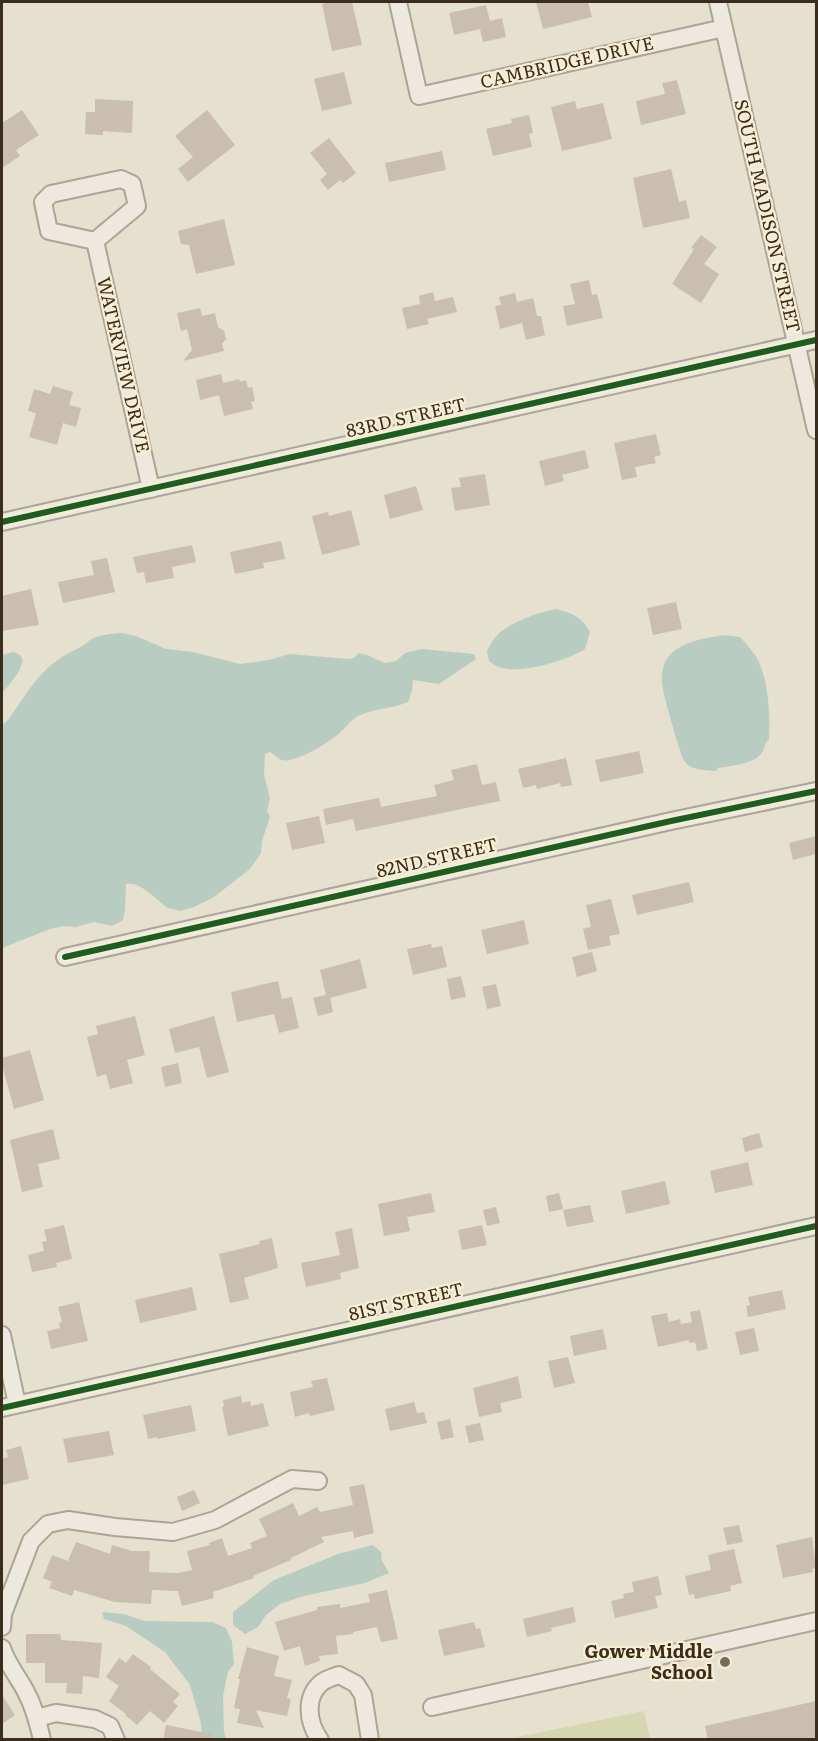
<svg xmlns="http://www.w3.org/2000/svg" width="818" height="1741" font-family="Literata,serif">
  <rect width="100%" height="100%" fill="#e6e0ce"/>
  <path fill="#d5d7b0" d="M644,1711l6,28h-142z"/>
  <path fill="#b9ccc1" d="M556,609c16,4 26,8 34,23l-5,17c-17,11 -63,25 -83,19 -5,-1 -9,-4 -13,-7l-2,-9c2,-4 4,-10 7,-13 10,-15 45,-27 62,-30z
    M122,633l14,3 30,13 27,3 47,12 29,-4 21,-6 59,5 5,-1 4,-5 9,2 18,8 11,-2 9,-8 17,-4 52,5 2,5 -37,25 -26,-4 -1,11 -4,11c-16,7 -34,6 -50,14 -9,5 -13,13 -21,19 -9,8 -43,29 -55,25 -4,-1 -8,-6 -12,-8l-5,2 -1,20 6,24 -3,13 3,6 -8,24 -1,12 -11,16 -36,28 -20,10 -13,4 -13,-3c-12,-8 -27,-27 -42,-24l-1,26 -2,10 -11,6 -18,-4 -18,5 -13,-1 -13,3 -48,19v-223l6,-5c23,-32 33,-55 71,-72 4,-2 7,-5 11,-8 10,-6 22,-6 32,-7z
    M724,635l16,2c6,7 14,15 18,23 11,24 12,54 11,79l-4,5c-2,20 -31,21 -47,24l-2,3c-10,-1 -24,0 -31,-9 -5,-6 -22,-69 -23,-79 0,-8 0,-16 4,-23 11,-18 39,-22 58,-25z
    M13,652c23,4 -3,32 -11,41v-38z
    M373,1545l9,8 -1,6 8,14 -24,10 -61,13 -24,8 -14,11 -8,12 -13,7 -12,-9v-13l41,-32 64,-26z
    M102,1612l22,2 20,7 68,1 14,6 6,14 2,22 -6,8 -5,24 1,35 2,8h-24l-1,-16 -11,-38 -25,-33 -39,-26 -22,-7z"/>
  <path fill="#cabeaf" d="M331,2h21l10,43 -30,6 -10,-47z
    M536,2h52l4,15 -49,12z
    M486,5l4,16 12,-3 4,19 -23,5 -3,-13 -26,6 -5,-22z
    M344,72l8,32 -30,7 -8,-32z
    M677,80l9,34 -45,11 -5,-24 29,-7 -3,-11z
    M95,99l38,2 -1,32 -29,-2v4l-18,-1 1,-22h9z
    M575,101l2,8 26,-6 9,36 -50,12 -11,-44z
    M22,110l17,25 -23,15 4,6 -18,12v-45z
    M207,110l28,35 -47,37 -10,-13 15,-12 -18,-21z
    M529,115l4,18 -4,1 3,13 -39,9 -7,-27 26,-6 -1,-4z
    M329,138l27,35 -13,10 -3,-3 -12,10 -8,-10 7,-6 -17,-21z
    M442,151l4,19 -57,12 -4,-19z
    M671,169l8,33 7,-2 4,18 -47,10 -10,-50z
    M224,219l11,46 -39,9 -7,-29 -8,-1 -3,-13z
    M701,235l16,12 -13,17 15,10 -18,29 -29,-19 22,-35 -3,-1z
    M589,280l3,15 5,-1 6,24 -36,8 -4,-20 12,-2 -5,-20z
    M433,292l2,9 18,-4 4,15 -30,7 2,5 -22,5 -5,-21 18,-4 -1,-8z
    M515,293l2,9 16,-4 4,18h4l4,19 -19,5 -4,-17 -22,6 -5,-23 6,-1 -2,-8z
    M200,308l2,8 13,-3 3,14 6,4 2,8 -4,5 2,7 -41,10 9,-11 -5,-21 -6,2 -4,-18z
    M221,374l2,9 16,-4 1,3 6,-2 2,8 4,-1 3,14 -4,1 2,7 -29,7 -5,-21 -19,5 -4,-20z
    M53,386l20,6 -4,13 12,3 -5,19 -13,-4 -6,22 -28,-8 7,-24 -8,-2 6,-22 16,5z
    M656,434l5,21 -7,2 2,6 -21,4 2,10 -15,3 -8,-37z
    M585,450l4,18 -27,7 2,6 -19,5 -6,-25z
    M485,474l5,31 -35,6 -4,-23 10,-1 -2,-9z
    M416,486l7,24 -33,9 -6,-24z
    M351,510l9,35 -38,10 -10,-39 16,-4 1,4z
    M281,541l4,18 -22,4 1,5 -29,6 -5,-22z
    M192,545l4,17 -24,5 2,11 -28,5 -2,-11 -7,1 -4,-16z
    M107,558l8,34 -52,11 -5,-21 36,-7 -3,-14z
    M31,589l8,36 -37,6v-35z
    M676,602l6,27 -29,6 -6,-27z
    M639,751l5,22 -44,9 -5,-22z
    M566,758l6,27 -11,2 -1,-4 -23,6 -1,-4 -13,3 -5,-19z
    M477,764l5,21 14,-3 4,19 -144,30 -3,-12 -27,6 -3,-16 56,-11 2,9 56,-11 -3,-11 20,-5 -3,-10z
    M319,816l6,27 -33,7 -6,-27z
    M816,836v18l-23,6 -4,-17z
    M689,882l5,20 -57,13 -5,-20z
    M611,899l9,35 -11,2 2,9 -23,5 -5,-21 8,-2 -5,-22z
    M524,920l5,24 -42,10 -6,-24z
    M431,944l1,4 10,-2 5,21 -34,8 -6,-26z
    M592,952l5,19 -20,6 -5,-20z
    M360,959l7,29 -37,10 3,14 -15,4 -5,-18 13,-3 -6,-25z
    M461,976l5,21 -15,3 -4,-21z
    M278,981l4,18 10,-2 7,31 -20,5 -5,-19 -37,8 -6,-30z
    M496,984l5,22 -14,3 -5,-22z
    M135,1016l10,39 -18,5 6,23 -23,6 -4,-15 -9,3 -10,-40 11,-3 -2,-8z
    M214,1016l15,56 -22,6 -8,-31 -24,6 -6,-24z
    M30,1050l14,50 -30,9 -12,-44v-7z
    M178,1063l4,20 -17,4 -4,-20z
    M53,1129l7,30 -22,5 5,23 -21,5 -12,-52z
    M759,1133l4,14 -18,5 -3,-14z
    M748,1162l5,23 -38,8 -5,-22z
    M665,1181l5,23 -44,10 -5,-23z
    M431,1193l4,19 -28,5 3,14 -26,5 -6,-32z
    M559,1193l4,16 -14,3 -3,-16z
    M590,1205l4,17 -27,5 -4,-17z
    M496,1207l4,16 -13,3 -4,-16z
    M64,1225l8,34 -16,4 1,4 -25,5 -4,-17 16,-4 -2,-9 5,-1 -3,-11z
    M482,1225l5,20 -25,5 -4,-20z
    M352,1228l7,40 -19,5 1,6 -35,8 -5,-24 39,-8 -5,-23z
    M272,1238l6,30 -34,10 5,21 -19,4 -11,-49 41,-10 -1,-3z
    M192,1287l5,23 -57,13 -5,-23z
    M782,1290l4,19 -38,8 -2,-11 4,-1 -2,-8z
    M79,1302l9,39 -37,8 -4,-18 13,-3 -1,-5 3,-1 -4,-15z
    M700,1310l8,39 -11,2 -2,-9 -6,1v-3l-31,7 -7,-31 16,-3 2,9 11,-3 1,5 11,-2 -2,-10z
    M754,1328l5,23 -19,4 -5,-23z
    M603,1329l4,20 -33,7 -4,-20z
    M568,1357l7,26 -21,5 -6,-27z
    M518,1376l4,22 -22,5 2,9 -23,5 -6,-29z
    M327,1378l8,32 -25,6 -1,-3 -14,4 -5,-25 23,-5 -2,-6z
    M241,1396l1,7 8,-2 1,5 12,-3 6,23 -41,10 -6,-29 2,-1 -1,-6z
    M414,1402l3,11 7,-1 3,11 -37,8 -5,-22z
    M191,1405l5,26 -39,8v-2l-9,2 -5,-24z
    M450,1419l4,18 -13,3 -4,-18z
    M480,1423l4,17 -15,3 -4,-17z
    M109,1431l5,24 -46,8 -5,-24z
    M21,1446l8,33 -27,6v-26l6,-2 -2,-7z
    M364,1484l10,49 -20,5 -1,-7 -32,6 3,5 -33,16v2l-38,16 1,2 -41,14 1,6 -32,8 -4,-15 -26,-1 -1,14 -36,-2 -41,-12 -2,6 -23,-8 3,-6 -9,-4 9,-23 16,6 8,-19 34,12 2,-9 20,6h18l-1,21 29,1 14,-3 -5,-19 23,-6 -1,-2 13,-5 6,18 24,-8 -2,-5 17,-7 -8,-17 34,-16 6,13 18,-9 3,5 33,-7 -4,-18z
    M194,1490l6,13 -18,8 -5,-14z
    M739,1525l4,17 -16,3 -4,-17z
    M812,1537l4,31 -4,1 1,3 -30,6 -7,-33z
    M734,1549l8,34 -12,3 1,5 -36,8 -1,-5 -5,1 -4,-19 26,-6 -3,-15z
    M658,1576l4,19 -7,1 3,12 -43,10 -4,-17 13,-3 -1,-4 11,-2 -2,-10z
    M387,1590l11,49 -17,3 -4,-15 -24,5v2l-17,2 2,18 -19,2 1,5 -15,5 -5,-20 -16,5 -9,-29 42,-12v-3l23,-3v4l30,-6 -2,-8z
    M573,1607l3,15 -25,6 1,3 -25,6 -4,-18z
    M474,1622l2,7 4,-1 5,19 -41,9 -6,-26z
    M26,1634h34l1,6 41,3 -3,35 -16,-2 -1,18 -16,-1 1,-10h-22v-20h-19z
    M247,1647l32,9 -5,20 18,4 -5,18 4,1 -4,17 -31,-6 8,18 -27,-5 3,-14 -6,-1 6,-29h-2z
    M133,1654l18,13 -1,2 30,25 -7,8 5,4 -14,17 -14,-12 -13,14 -12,-10 1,-1 -17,-13 10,-15 -13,-9 13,-19 7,5z
    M2,1695l13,20 -13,9z
    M816,1701v39h-108l-3,-14z
    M166,1725l46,9 -1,6h-48z"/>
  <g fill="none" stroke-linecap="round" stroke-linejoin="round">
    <g stroke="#aba497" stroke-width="20">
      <path id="minor" d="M398,2l21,94 305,-68
        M718,2l98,428
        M95,241l-46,-10 -6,-29 8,-8 70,-15 11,5 5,22 -42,35 56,248
        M2,522l814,-182
        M65,957l606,-136 145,-30
        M2,1335l15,69
        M2,1408l814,-182
        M2,1627l1,-13 28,-73 17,-17 20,-4 47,7 58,5 42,-12 77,-41 26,2
        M2,1648c5,16 15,27 23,42 9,16 13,32 17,50
        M432,1707l384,-86
        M37,1718l19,-5 39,6 15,7 6,14
        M320,1740c-12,-17 -16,-42 1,-57 5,-4 12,-6 18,-8l17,9 7,11 7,45"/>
    </g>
    <use href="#minor" stroke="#eee9df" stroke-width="16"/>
    <g stroke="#f7eed4" stroke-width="10">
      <path id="cycleway" d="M2,522l814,-182
        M65,957l606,-136 145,-30
        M2,1408l814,-182"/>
    </g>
    <use href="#cycleway" stroke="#1b5e20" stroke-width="6"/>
  </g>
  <circle fill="#776c5c" stroke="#f7eed4" stroke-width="2" cx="725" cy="1662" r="6"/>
  <g text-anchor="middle" stroke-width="4.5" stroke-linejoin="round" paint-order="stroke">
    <g font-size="18" fill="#3b2d1e" stroke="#f7eed4">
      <text transform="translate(567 63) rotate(-13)" y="6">CAMBRIDGE DRIVE</text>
      <text transform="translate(767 216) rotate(77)" y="6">SOUTH MADISON STREET</text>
      <text transform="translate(123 365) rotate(77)" y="6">WATERVIEW DRIVE</text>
      <text transform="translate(406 418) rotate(-13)" y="6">83RD STREET</text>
      <text transform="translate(437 858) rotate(-13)" y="6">82ND STREET</text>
      <text transform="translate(406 1302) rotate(-13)" y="6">81ST STREET</text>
    </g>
    <g font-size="18" font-weight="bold" fill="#3b2d1e" stroke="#f7eed4" text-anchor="end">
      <text x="713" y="1658">Gower Middle<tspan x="713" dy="21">School</tspan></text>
    </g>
  </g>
  <rect width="818" height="1741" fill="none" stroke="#3b2d1e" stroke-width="6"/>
</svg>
